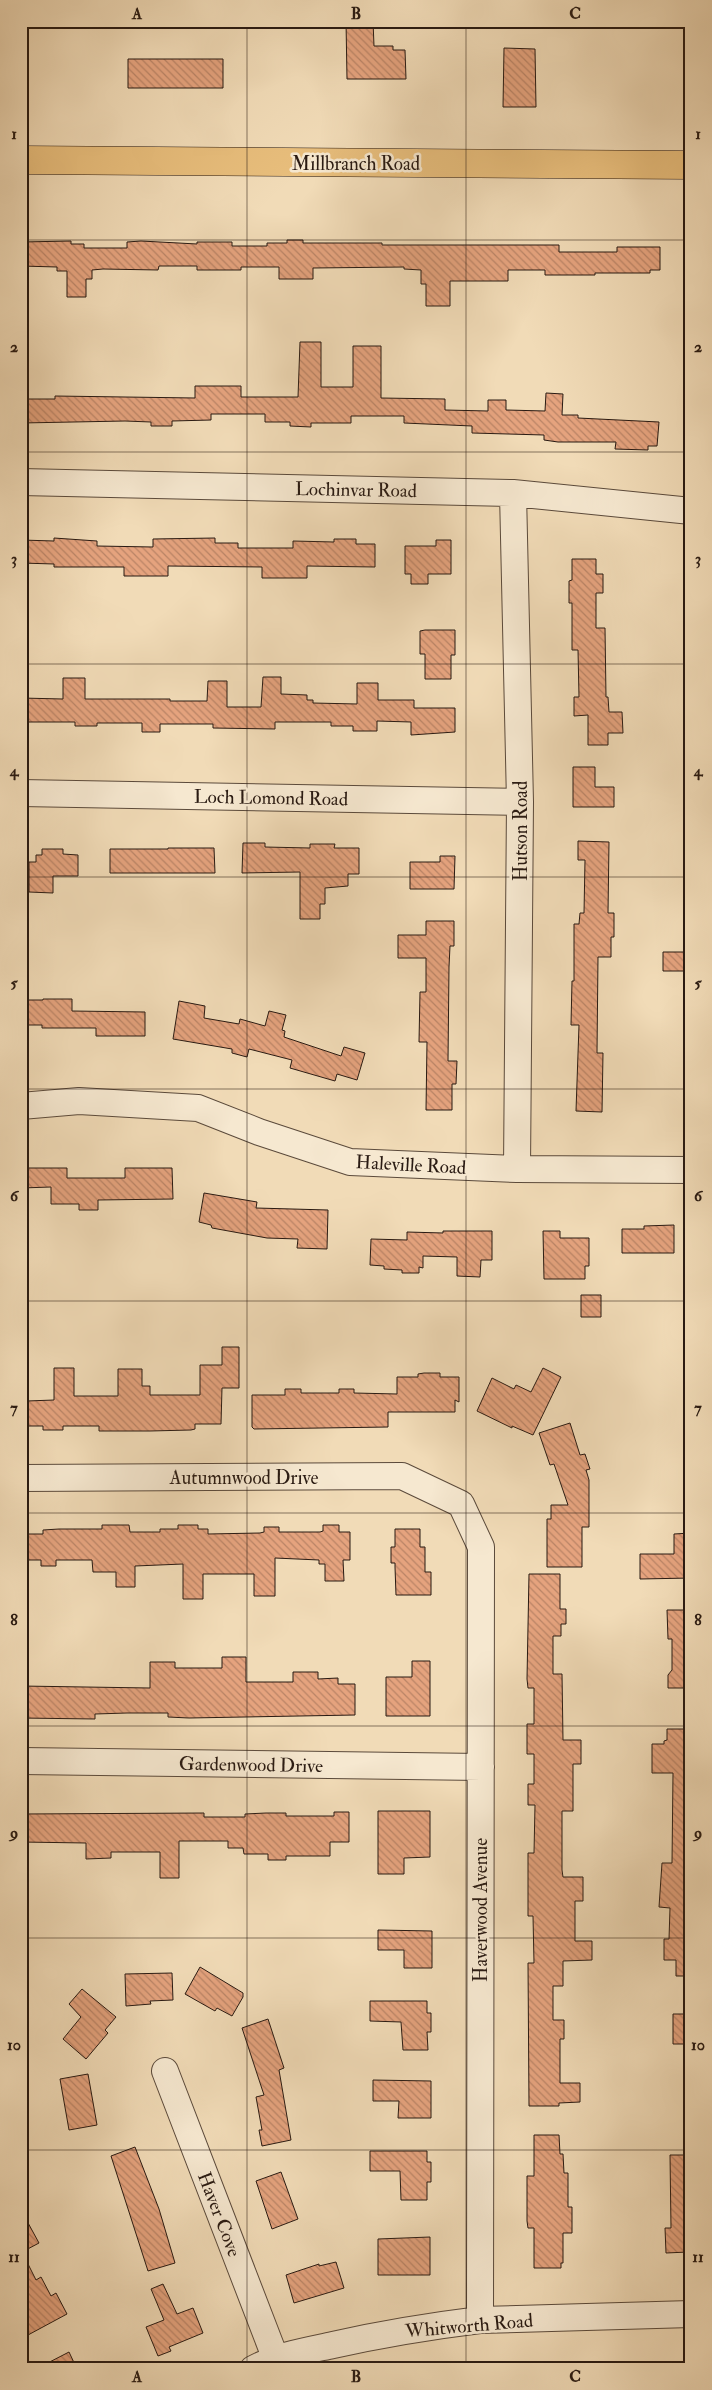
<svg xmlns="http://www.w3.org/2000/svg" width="712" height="2390" font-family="'IM FELL Double Pica',serif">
  <defs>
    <pattern id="building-back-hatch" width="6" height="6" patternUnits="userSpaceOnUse" patternTransform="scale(1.25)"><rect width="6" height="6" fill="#e5a37e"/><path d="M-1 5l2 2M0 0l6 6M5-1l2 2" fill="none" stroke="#ba8466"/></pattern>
  </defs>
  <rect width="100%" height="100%" fill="#f1dbb7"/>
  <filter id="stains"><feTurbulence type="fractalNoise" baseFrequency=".004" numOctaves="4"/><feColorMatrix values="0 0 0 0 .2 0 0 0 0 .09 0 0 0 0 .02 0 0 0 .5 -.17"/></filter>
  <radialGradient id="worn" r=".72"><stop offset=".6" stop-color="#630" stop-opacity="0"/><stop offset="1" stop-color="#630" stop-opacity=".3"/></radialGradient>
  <path fill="url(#building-back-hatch)" stroke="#291a12" d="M346,21h27l1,25h19v4h12l1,29h-59z
    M504,48l31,1 1,58h-33z
    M128,59h95v29h-95z
    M287,240h16v3h79v2h177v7h58v-5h43v23h-10v3h-55v2h-50v-5h-37v11h-58v25h-24v-22h-5v-14l-17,-1v-2l-91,1v11h-34v-12h-38v3h-44v-4h-38l-1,4 -55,-1 -11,1v9h-6v18h-19v-26h-10v-4l-36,-1v-24l50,-1v3h13v4h43v-6l14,-1 56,3v-2h35v4h35v-3h20z
    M300,342h21v45h32v-41h28v52l64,1v11l43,1v-11h18v10l39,1 1,-18 17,1 -1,21h16v3l81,4 -2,24h-9v4l-33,-1 1,-7h-58l-14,-2v-5l-72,-2v-7l-68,-3v-7h-53v7h-40v4l-21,-1v-4h-25v-8h-54v6l-39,1v5h-21v-4l-26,-1 -104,2v-24h34v-3l140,2v-12h46v11h57z
    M54,538l43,3v5l56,1v-8l62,-1v5h23v5h55v-7l41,1v-3h22v5h19v23l-68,-1v12h-45v-11l-94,-1v10h-44v-9h-70v-3l-33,-1v-23l33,1z
    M436,540h15v34h-23v10h-17v-10h-6v-28h31z
    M572,559h24v15h7v19h-7v35h9l1,69h2l1,15h13l1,21h-15v12h-20v-30l-14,1v-19h5l-1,-47h-6v-47h-3v-22l3,-1z
    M425,630h30v25h-4v24h-26v-25h-5v-23z
    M263,677h18v17l26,1v5h6v3l44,1v-21h21v17h36v8h41v24l-44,3v-13l-34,-1v10h-24v-5h-22v-4h-56v7l-62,-1v-4h-53v8h-18v-9h-45v3h-22v-4h-54v-24l42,1v-21h22v21h85v2h37l1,-20h19v26h34z
    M573,767h22v20h19v20h-41z
    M578,841l31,1 -1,71h6v24h-3v20h-13l-1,96h6l-1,59 -26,-1 3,-86h-8l1,-44h2v-57h5l1,-11h4l1,-53h-7z
    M243,843h22v4l45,1v-4h25l-1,4h25v26h-11v12l-23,2v16h-5v15h-20v-47l-58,1z
    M168,848h46l1,25h-105v-24h58z
    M42,849h21v5l15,1v21h-25v17l-24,-1v-30h7v-7h6z
    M440,856h15l-1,33h-44v-27h30z
    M426,921h28v25h-4l-1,21 -1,94h9l-1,23h-4v26h-26l1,-68h-8l1,-50h6v-34h-28v-23h28z
    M663,952h21v19h-21z
    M43,999h29v12l73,1v24h-49v-8h-54v-3h-16v-25h17z
    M179,1001l26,5 -1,12 35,6 1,-5 25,7 4,-15 17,4 -4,15 3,1 -1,6 57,19 3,-9 21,6 -8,27 -20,-6 -2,7 -45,-13 2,-8 -43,-11 -2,8 -15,-4v-4l-59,-10z
    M21,1168h46v10h58v-10h47l1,31 -75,1v10h-19v-6h-28v-17l-30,1z
    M204,1193l53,9 -1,6 72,2 -1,39 -30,-1 1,-9 -31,-1 -55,-10 -1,-3 -12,-3z
    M674,1225v28h-52v-24h22v-3z
    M443,1231h49v29h-11l-1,17 -23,-1v-19l-34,-1v12l-4,-1v6h-17v-3l-18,-1v-3l-14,-1 1,-26 36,1v-8l36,1z
    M543,1231h17v7h29v28h-4v13h-41z
    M581,1295h20v22h-20z
    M222,1347h17v41h-17l-1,36h-26v5l-4,1 -41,1h-51v-5h-36v4h-20v-4h-17l1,-25 27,-1v-32h20v28h44v-27h24v17h8v9h50v-30h22z
    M543,1368l18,9 -28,58 -21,-9v2l-35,-17 15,-33 22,11 2,-4 15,7z
    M424,1373h16v4h19v25l-4,-2v12h-67v15l-134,2 -2,-2v-32h33v-6h16v4h38v-4h15v4l43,1v-17h21v-3z
    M570,1423l10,32 5,-1 5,15 -4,1 3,10v47h-7v40h-35v-48h4v-14h17l-14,-41 -4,1 -11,-32z
    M102,1525h27l1,7h30v-3h18v-4h20v4h10v5l52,-1 4,-1v-5h15v5h41l3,-1v-6h16v7h11v28h-7l1,21h-19v-17h-6v-4l-44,-2v38h-21v-22h-51v25h-20v-35l-48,2v21h-19v-15h-23l-1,-12h-36v6h-15v-6h-16v-26h18v-4l16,-1h43z
    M395,1529h25v18h5v25h6v23h-35l-1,-28v-4h-4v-16h4z
    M691,1533v45l-51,1v-25h34v-20z
    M529,1574h31v35h6v15h-5v12h-8v38h9l1,66h18v24h-8v47h-11v59l1,7h20v24h-8v40h17v19l-29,1v25h-10v34h11v19h-4v44h20v19l-21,1v3h-30l-1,-143h6l-1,-47h-5v-63h6l1,-48h-7v-21h6v-30h-7v-30h7v-36h-6l-1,-9z
    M667,1610h24v78h-23v-13l4,-5v-31h-4z
    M222,1657h24v25h47v-10h25v7l20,-1v6h17v31l-166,3 -21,-1v-4h-41l-32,1v5l-74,-1v-32l129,2v-26h25v6h47z
    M412,1661h18v55h-44v-39h26z
    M667,1729h24v247h-15v-16h-12v-21h5l1,-31 -11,-1 3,-44h10l1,-90h-21v-29h12v-3l3,-1z
    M378,1811h52v46l-26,1v16h-26z
    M334,1812h15v30h-19v14h-44v4h-18v-6h-24l-1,-6h-15v-7h-49v37h-19v-26h-49v6l-25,1v-16l-65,-1v-28l183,-1v4h41v-3l21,-1h20v3h48z
    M378,1930l54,1v37h-28v-18h-26z
    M200,1967l43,26v4l-11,19 -15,-8 -2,3 -30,-17z
    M172,1973l1,27 -23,1 1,3 -25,2 -1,-32z
    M82,1989l34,28 -11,13 3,3 -22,26 -23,-20 18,-22 -12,-13z
    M370,2001h57v12h4v19h-4l1,18h-25l-2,-28 -31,-1z
    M673,2014h18v30h-18z
    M268,2019l16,49 -5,2 12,70 -29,6 -3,-16h3l-6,-33 8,-2 -22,-67z
    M88,2074l9,51 -28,5 -9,-51z
    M373,2080l58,1v37h-33l1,-17h-26z
    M534,2135h25l1,19h3l1,19h4v34h4v26h-9v30h-2v5h-27v-40h-6l-1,-7v-45h7z
    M135,2147l24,62 16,54 -27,8 -37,-115z
    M370,2151h57v11h4v20h-4v18h-26l-1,-29h-30z
    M670,2155h21v76h-4l1,21 -22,1 -1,-25h6z
    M281,2172l17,47 -26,10 -16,-48z
    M21,2210l18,33 -17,9 14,28 5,-3 10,19 5,-3 11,21 -39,21 -7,-12z
    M430,2237v38h-52v-36z
    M336,2262l8,26 -50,15 -8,-28 33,-11v2z
    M163,2284l14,30 16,-6 10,25 -34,14 2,4 -13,5 -12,-29 18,-7 -13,-31z
    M69,2352l8,17h-41z"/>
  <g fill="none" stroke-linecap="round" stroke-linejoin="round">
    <g stroke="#5b4a3b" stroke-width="28">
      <path id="minor" d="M21,482l492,11 178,18
        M513,493l7,309 -3,367
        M21,793l499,9
        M21,1106l58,-5 119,7 61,24 91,30 167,7 174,1
        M21,1478l381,-2 59,28 20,43 -1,773
        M21,1761l460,6
        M165,2071l110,286
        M253,2369c26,-14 52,-18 80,-24 49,-11 98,-19 147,-25l211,-6"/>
    </g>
    <g stroke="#291a12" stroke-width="29">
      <path id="major" d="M21,160l670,5"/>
    </g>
    <use href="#minor" stroke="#f6e8d0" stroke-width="26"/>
    <use href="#major" stroke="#e8be7c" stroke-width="28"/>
  </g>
  <path fill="none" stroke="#291a12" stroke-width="1" stroke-opacity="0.55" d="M247,21v2348M466,21v2348M21,240h670M21,452h670M21,664h670M21,877h670M21,1089h670M21,1301h670M21,1513h670M21,1726h670M21,1938h670M21,2150h670"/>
  <g text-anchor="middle" stroke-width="5" stroke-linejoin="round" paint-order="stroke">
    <g font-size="19" fill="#291a12" stroke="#f6e8d0">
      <text x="356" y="170">Millbranch Road</text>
      <text transform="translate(356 489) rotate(1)" y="7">Lochinvar Road</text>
      <text transform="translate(271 797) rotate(1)" y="7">Loch Lomond Road</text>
      <text transform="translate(520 831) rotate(-90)" y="7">Hutson Road</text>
      <text transform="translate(411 1164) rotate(3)" y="7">Haleville Road</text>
      <text x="244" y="1484">Autumnwood Drive</text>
      <text transform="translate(251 1764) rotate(1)" y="7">Gardenwood Drive</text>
      <text transform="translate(480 1910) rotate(-90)" y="7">Haverwood Avenue</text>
      <text transform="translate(220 2214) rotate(69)" y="7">Haver Cove</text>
      <text transform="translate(469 2325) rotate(-5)" y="7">Whitworth Road</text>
    </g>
  </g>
  <rect width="712" height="2390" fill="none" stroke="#f1dbb7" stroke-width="55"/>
  <rect x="28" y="28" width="656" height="2334" fill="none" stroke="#291a12" stroke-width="2"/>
  <g font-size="16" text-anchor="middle" font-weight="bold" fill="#291a12">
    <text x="137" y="19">A</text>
    <text x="356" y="19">B</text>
    <text x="575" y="19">C</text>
    <text x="14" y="139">1</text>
    <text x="698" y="139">1</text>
    <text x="14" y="352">2</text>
    <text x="698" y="352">2</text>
    <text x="14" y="564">3</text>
    <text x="698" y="564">3</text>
    <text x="14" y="776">4</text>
    <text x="698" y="776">4</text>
    <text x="14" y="988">5</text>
    <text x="698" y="988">5</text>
    <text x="14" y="1201">6</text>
    <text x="698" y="1201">6</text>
    <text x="14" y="1413">7</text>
    <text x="698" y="1413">7</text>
    <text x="14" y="1625">8</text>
    <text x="698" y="1625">8</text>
    <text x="14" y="1838">9</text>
    <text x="698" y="1838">9</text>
    <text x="14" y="2050">10</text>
    <text x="698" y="2050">10</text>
    <text x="14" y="2262">11</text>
    <text x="698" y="2262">11</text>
    <text x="137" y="2382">A</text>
    <text x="356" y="2382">B</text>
    <text x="575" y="2382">C</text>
  </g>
  <rect width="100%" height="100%" filter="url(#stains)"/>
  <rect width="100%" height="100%" fill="url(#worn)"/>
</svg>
